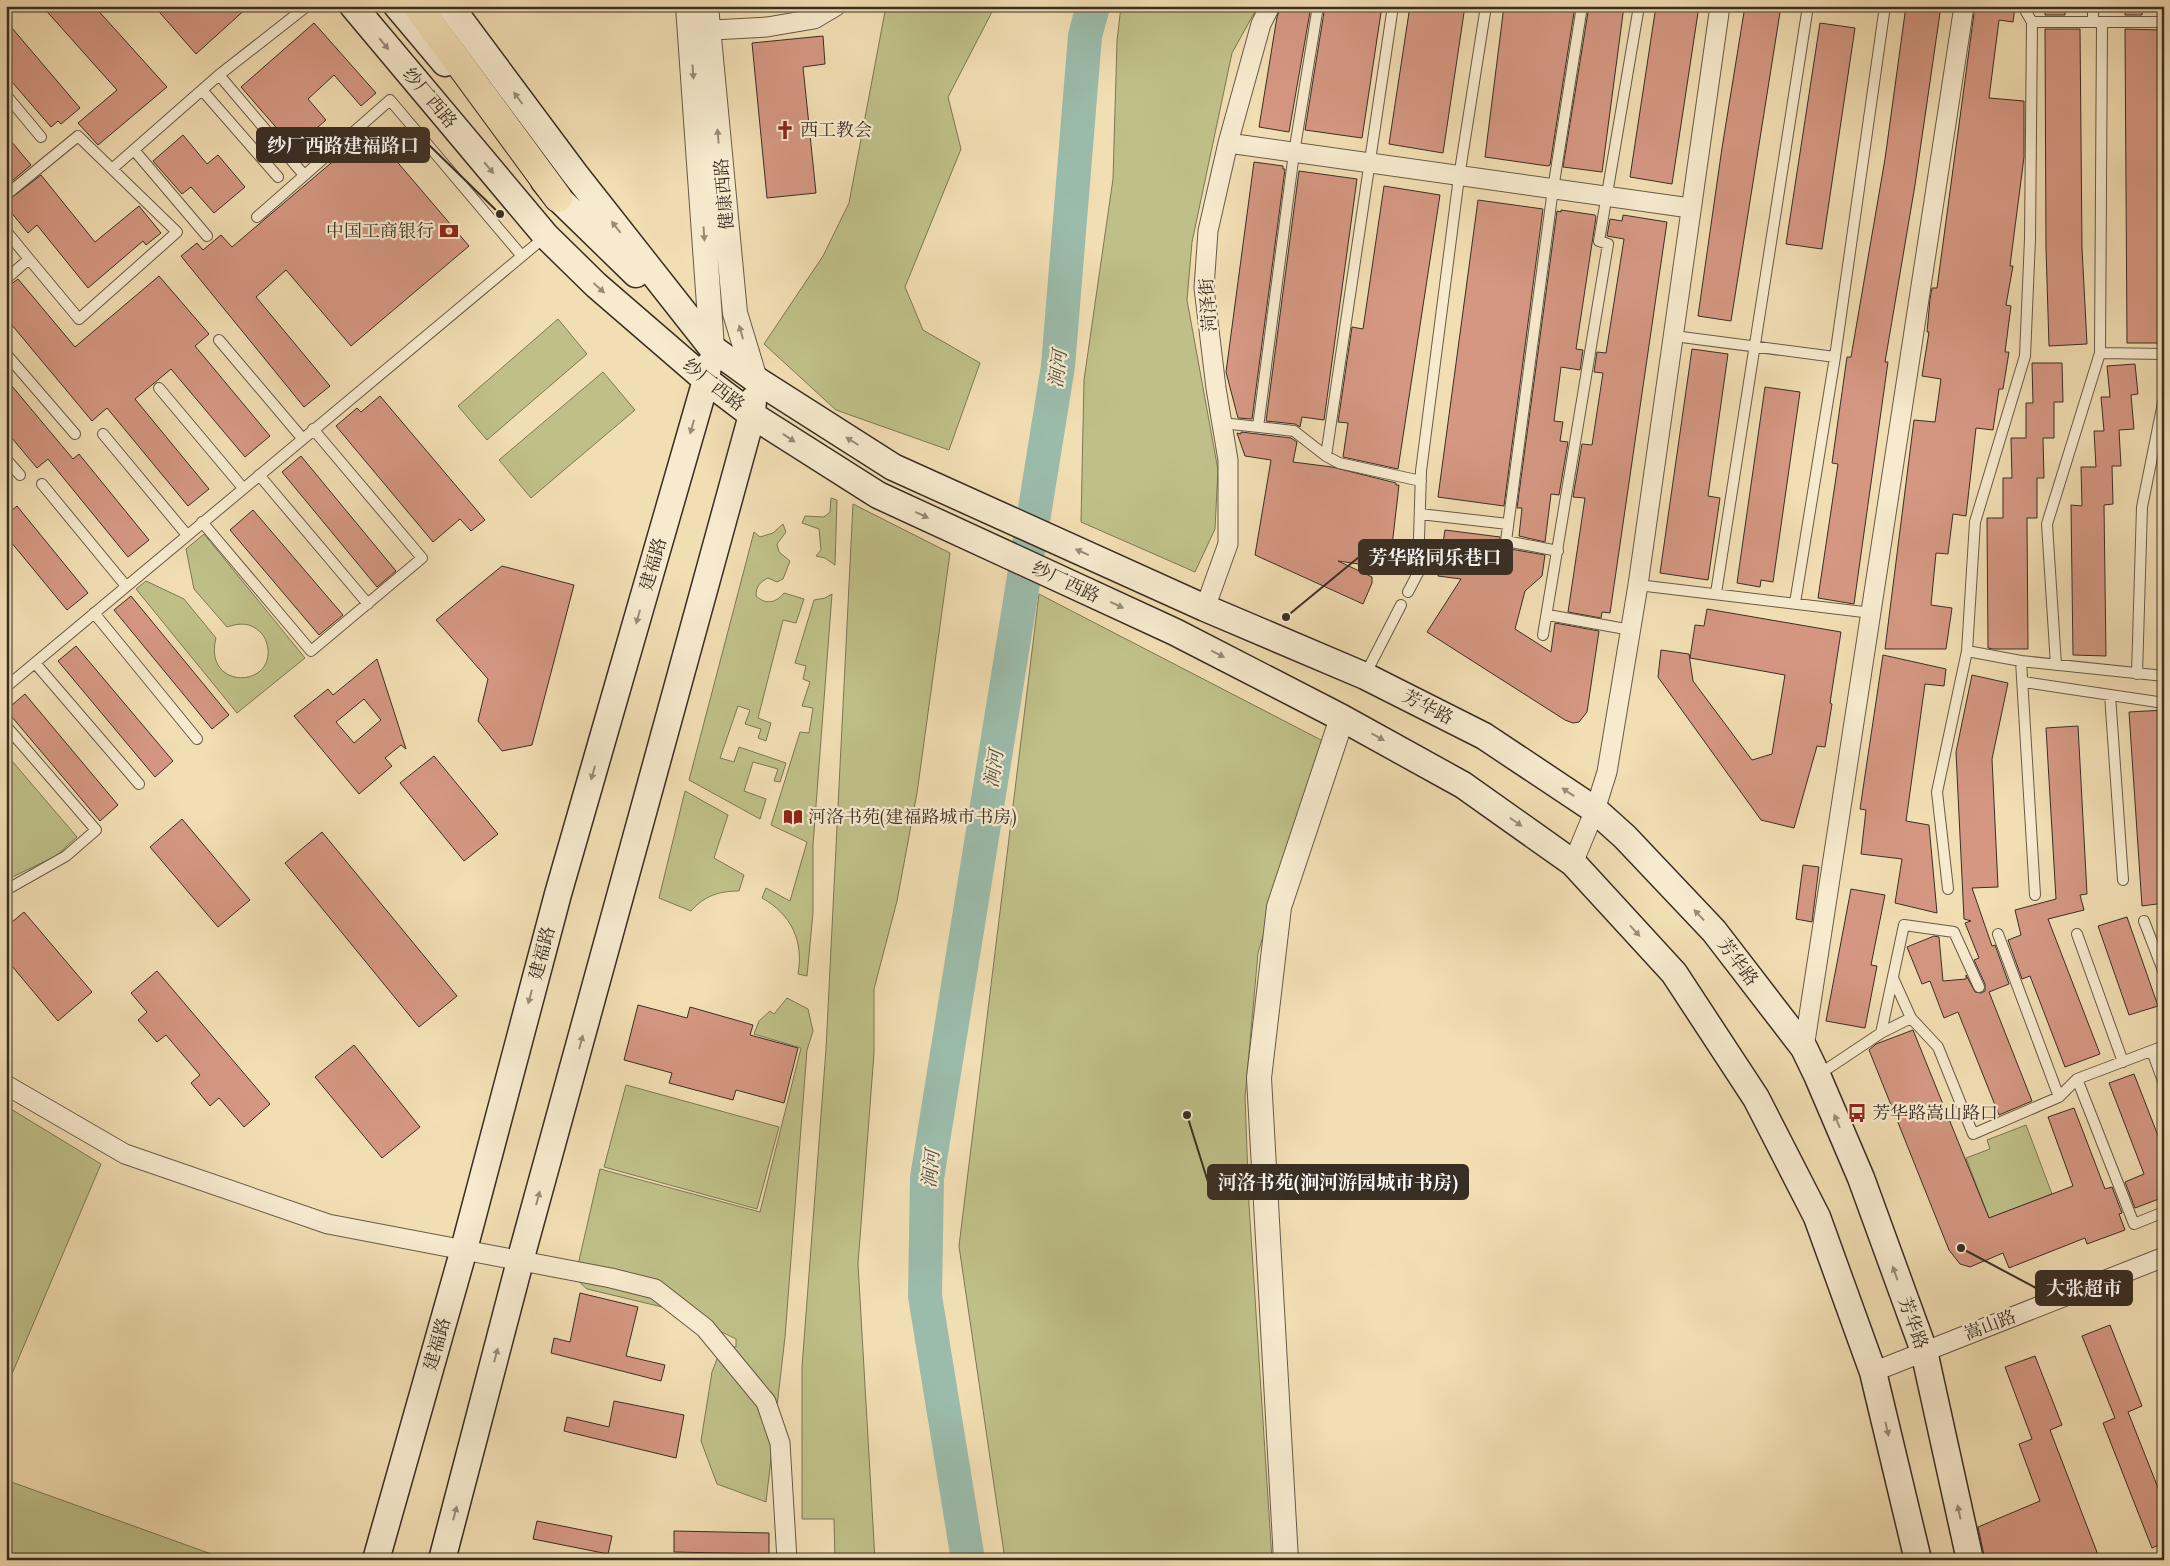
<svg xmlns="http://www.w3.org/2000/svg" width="2170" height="1566" font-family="Vollkorn,'Noto Serif SC',serif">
  <rect width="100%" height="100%" fill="#f2deb3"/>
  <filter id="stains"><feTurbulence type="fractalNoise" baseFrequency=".004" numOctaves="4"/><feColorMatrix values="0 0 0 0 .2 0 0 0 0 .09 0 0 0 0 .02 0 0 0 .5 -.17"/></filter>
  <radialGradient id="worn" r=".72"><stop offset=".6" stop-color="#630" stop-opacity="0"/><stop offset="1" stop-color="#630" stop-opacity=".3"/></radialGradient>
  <path fill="#bfc089" stroke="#7c7756" d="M886,6h109l-47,91 13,52 -56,138 18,43 57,33 -31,87 -113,-40 -72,-66 59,-88 26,-53z
    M1121,6h137l-26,47 -40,189 -5,58 31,170 -3,59 -20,43 -114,-50 3,-142 29,-201 4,-138z
    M558,319l29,35 -100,86 -29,-34z
    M603,372l32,38 -104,88 -32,-38z
    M831,498l6,2 -2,65 -10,-7 -9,-2 5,-6 -2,-21 -17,-6 3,-7 19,1 6,-5z
    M853,504l97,49 -33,240 -20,108 -23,88v64l-16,211 17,296h-40l-1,-41h-32v-152l24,-318z
    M783,524l3,8 -9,12 2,8 11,9 -7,18 -6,3 -9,-4c-8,4 -12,8 -12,18 10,9 20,7 28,-3l20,6 -8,24 -13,-3 -25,98 13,5 -5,18 -8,-3 3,-9 -16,-5 5,-14 -12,-4 -18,52 14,4 5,-15 47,16 -6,19 -6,-1 4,-12 -25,-7 -9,29 22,8 -6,20 -71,-39 65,-248 6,5 13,-4z
    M204,534l101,124 -68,55 -101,-124 10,-8 38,18 32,39c-13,51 56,51 52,11 -1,-6 -3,-13 -8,-17 -10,-10 -21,-9 -33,-5l-33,-38 -8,-40z
    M832,594l-19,251v68l-6,63 -9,-2c6,-33 -7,-60 -36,-76l4,-10 24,13 17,-59 -36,-17 29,-93 9,1 4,-25 -11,-2 8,-24 -7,-3 3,-13 -11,-3 19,-63 11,-2z
    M1039,594l284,147 -65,212 -13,144 4,108 23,355h-267l-46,-314z
    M6,754l71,83 -21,19 -50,24z
    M685,791l43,24 -14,43 30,17 -5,16c-20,0 -35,5 -48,20l-32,-13z
    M787,998l21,11 5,22 -6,19 -22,287 -19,165 -49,-18 -16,-43 11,-69 10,-26 14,1v-8l-57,-28 -92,-22 -12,-11 25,-109 160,43 41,-164 -47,-14 5,-13 11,-10 4,3z
    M626,1085l153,42 -22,82 -153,-42z
    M6,1106l95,58 -95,224z
    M2026,1125l26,69 -63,24 -23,-60 24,-9 -3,-9z
    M6,1480l222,80h-222z"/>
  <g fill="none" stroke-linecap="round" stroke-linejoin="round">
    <path stroke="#9bbcab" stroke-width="34" d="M968,1560l-43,-264 2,-118 131,-812 27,-330 8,-30"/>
  </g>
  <path fill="#d59782" stroke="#392e24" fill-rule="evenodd" d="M42,6h52l73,81 -69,58 -20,-22 39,-33z
    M154,6h95l-53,48z
    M1281,6h30l-22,126 -30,-5 18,-110z
    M1325,6h57l-20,132 -57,-8z
    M1410,6h55l-22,147 -54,-9z
    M1504,6h71l-25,159 -2,1 -63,-9z
    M1589,6h35l-22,166 -39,-5z
    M1656,6h43l-27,178 -42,-7z
    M1745,6h36l-50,315 -33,-5 24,-168z
    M1906,6h35l-26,179 -30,177h3l-34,242 -36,-6 20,-134 -6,-1 15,-106h4l34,-198z
    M1975,6h40l-2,16 -14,-2 -10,78 35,3v56l-14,109h3l-7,39 5,1 -6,46h4l-6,37h-4l-6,41 -17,-2 -10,88 -13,-2 -5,40 -12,-1 -5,52 21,3 -6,41h-61l29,-229 21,2 6,-43 -19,-3 7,-44h-2l3,-33 2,-11h5z
    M2045,6h20v9h-20z
    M2125,6h18l-1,9h-17z
    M6,21l74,87 -19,16 -3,-3 -7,6 -45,-52z
    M314,23l62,70 -15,13 -27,-31 -26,24 18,21 -32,28 -53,-61z
    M1820,23l35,5 -33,221 -36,-5z
    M2045,29h35l2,219 5,96 -38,2 -3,-98z
    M2125,29l38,1 1,313h-37z
    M823,36l2,28 -22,3 13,126 -49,5 -15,-155z
    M370,130l99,116 -118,100 -65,-76 -30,27 74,89 -26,21 -123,-151 16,-13 6,7 18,-15 11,12z
    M6,135l25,30 -25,21z
    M183,135l24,29 11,-9 27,32 -31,26 -23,-26 -9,7 -29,-33z
    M1254,162l29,4v3h2l-33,250 -14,-1 -12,-46z
    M1299,171l58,8 -33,241 -22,-3 -2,10 -5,-3 -29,-3z
    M41,175l54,67 44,-36 22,27 -15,12 -3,-4 -55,47 -51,-63 -9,8 -22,-27v-4z
    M1384,186l56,9 -42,274 -55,-12 5,-34 -10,-1 14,-95 11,2z
    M1478,200l65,9 -39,297 -66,-9z
    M1561,210l34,5 1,2 -20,132 7,1 -3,20 -19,-3 -7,54 9,1 -3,19 8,1 -9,53 -8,-1 -6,48 -26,-6 3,-28h-5l40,-297 4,1z
    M1623,215l44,7 -57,391 -8,-1 -1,6 -33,-6 17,-114 -12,-1 9,-53 10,1 11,-72 -9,-1 3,-20 9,1 18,-114 -17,-3 3,-17 12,2z
    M159,276l50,58 -14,12 75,90 -25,21 -74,-88 -36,30 74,90 -21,17 -81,-98 -15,13 -86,-103v-30l12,-9 57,68z
    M1692,349l36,5 -20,142 12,2 -12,82 -48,-7z
    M2032,363h30l1,39h-9v36h-11l1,40h-7v40h-10l1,131h-35l-5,-1 -1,-130h16v-40h9l-1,-40h15v-35h7z
    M2135,364l3,30 -7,1 3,34 -15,1 2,36h-9l1,38 -9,1 2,151 -33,-1 -2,-150 11,1 -1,-39h15l-2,-36h10l-3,-34h9l-3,-31z
    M6,379l67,80 6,-5 70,86 -21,17 -80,-98 -11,9 -31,-37z
    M1765,387l35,5 -27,190 -12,-2 -1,7 -23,-4z
    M380,396l105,124 -14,11 -11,-12 -27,23 -97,-116 21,-18 4,4z
    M1241,432l50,6 6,4 -4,20 39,5 64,16v2h3l-7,61 -12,21 -42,-6 34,16v6l-9,21 -108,-49 16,-95 -26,-4 -8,-23 4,1z
    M301,456l95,115 -19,16 -95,-115z
    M17,506l71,87 -21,17 -61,-74v-21z
    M253,510l90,105 -24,20 -89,-105z
    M1445,530l55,7v7l4,4 41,7 -3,21 -17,15 -10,38 36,23 4,-29 44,8 -12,81 -8,10 -6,1 -8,-3 -138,-88 34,-53 -23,-3z
    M502,566l72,19 -42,160 -30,6 -24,-30 10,-42 -52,-59z
    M131,596l98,119 -17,14 -98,-119z
    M1707,609l134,23 -11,71 2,1 -7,43 -8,-1 -23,82 -33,-8 -103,-143 3,-27 28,4 4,27 59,79 20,-6 13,-79 -95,-17 5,-33 9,1z
    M76,646l97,115 -18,16 -97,-116z
    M1883,655l63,14 -2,17 -19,-2 -19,137 23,4 8,88 -42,-10 7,-44 -41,-5 5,-44 -6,-1z
    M377,659l29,90 -5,-4 -16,13 7,8 -33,28 -65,-78 34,-27 5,6zM364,699l17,21 -27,23 -18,-21z
    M1972,675l36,8 -16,76 6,128 -26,1 20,58 3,-1 14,39 -20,8 43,109 -33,14 -41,-103 -14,6 -14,-37 -8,3 -15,-37 27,-11 5,1 4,44 23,-2v-4l9,17 6,1 4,-2v-7l-11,-24 5,-2 -14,-35 6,-2 -7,-2 -8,-167z
    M25,694l93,111 -18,16 -94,-111z
    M2164,710v193l-22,3 -13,-194z
    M2078,726l9,168 -7,1 4,15 -36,9 52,135 -35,13 -35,-91 -8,3 -14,-39 13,-5 -6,-25 41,-11 -10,-171z
    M434,756l64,78 -34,27 -64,-78z
    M182,819l68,81 -32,27 -68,-80z
    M322,832l135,164 -38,31 -134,-164z
    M1803,865l16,2 -7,55 -16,-3z
    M1851,889l34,6 -14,70 6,1 -12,62 -39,-7z
    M24,912l68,80 -34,29 -52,-62v-32z
    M2127,917l31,89 -29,9 -31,-89z
    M157,971l113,133 -26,23 -25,-29 -9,8 -19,-23 9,-8 -34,-40 -9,7 -19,-22 9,-8 -16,-19z
    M638,1005l49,13 3,-11 63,18 -3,10 48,13 -14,55 -48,-13 -3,10 -64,-17 3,-10 -48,-13z
    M1913,1030l76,188 84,-32 -25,-69 26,-9 31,81 7,-2 10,26 -3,1 6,16 -38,14 -2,-6 -76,30 -6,-15 -33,14 -10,-3 -11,-14 -80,-200 7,-6z
    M354,1045l66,82 -38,31 -67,-81z
    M2134,1074l30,77v46l-29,11 -10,-26 19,-8 -35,-91z
    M580,1293l58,14 -12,49 39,9 -4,16 -110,-28 3,-15 16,4z
    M2110,1325l32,81 -14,6 36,91v40l-12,5 -49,-125 12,-5 -33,-82z
    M2035,1356l27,69 -12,5 50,130h-115l-7,-33 62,-26 -21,-57 13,-5 -27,-72z
    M614,1401l70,14 -8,43 -112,-27 3,-14 42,10z
    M537,1521l75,15 -4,18 -75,-15z
    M674,1531l95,2v21l-95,-2z"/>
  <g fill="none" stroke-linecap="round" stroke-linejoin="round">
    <g stroke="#675a48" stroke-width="12">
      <path id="service" d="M2032,22h132
        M2093,22v-16
        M219,75l85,100
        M202,90l76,87
        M6,95l35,42
        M134,150l73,86
        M112,169l107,-94 88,-69
        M6,195l72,-59 99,96 -98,87 -50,-60 -23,20
        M257,217l133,-117 131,155
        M6,231l23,28
        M1674,336l161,21
        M219,340l83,98
        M2100,353l64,1
        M6,354l69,80
        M159,388l84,100
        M1222,423l72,8 32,25 13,7 82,18
        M1258,427l36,-274 24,-147
        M103,434l84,101
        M1326,456l67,-450
        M6,459l14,16
        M259,475l109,129
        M42,484l84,102
        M1420,514l88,10
        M202,522l109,129 111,-93 -109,-129
        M1558,551l-52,-10 47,-352 29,-183
        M1638,585l234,28
        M1408,592l10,-19 3,-102 38,-294 27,-171
        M1716,593l92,-587
        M1795,603l40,-246 50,-351
        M94,613l103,126
        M1548,615l83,15
        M1543,635l65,-391 -9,-3 40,-235
        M1967,651l54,10
        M35,663l104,121
        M2056,665l-9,-141 53,-171 2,-331
        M2137,674l5,-167 22,-109
        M1365,675l36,-70
        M2024,682l140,21
        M6,687l540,-451
        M2110,695l13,185
        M6,726l90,104 -30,26 -60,34
        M1948,889l-11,-97 30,-141 8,-129 50,-166 5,-117 2,-217 -7,-12v-4
        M2035,895l-14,-234 143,15
        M2144,921l20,52
        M1998,934l61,163 18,-18 57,145 30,-12
        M2077,934l46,128
        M1893,978l18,40 27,29 35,87 86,-37
        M1881,1033l23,-108 50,7 25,55
        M2152,1051l12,33
        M1818,1075l63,-42 30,-15
        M2077,1079l87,-33"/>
    </g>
    <g stroke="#675a48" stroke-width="21">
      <path id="minor" d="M694,31l73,-4 47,-8 22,-13
        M1228,143l462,65
        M1205,608l23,-64v-84l-12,-72 -12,-100 4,-57 20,-88 33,-119 9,-18
        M1573,863l22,-53 12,-38 31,-187 82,-579
        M1804,1048l160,-1042
        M6,1085l119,69 203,70 283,54 44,11 50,39 61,74 14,41 7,117
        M1873,1372l291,-115"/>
    </g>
    <g stroke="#675a48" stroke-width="26">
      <path id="tertiary" d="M688,6l24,342
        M706,6l29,307 20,66
        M1286,1560l-27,-482 20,-171 63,-189"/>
    </g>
    <g stroke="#392e24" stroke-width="29">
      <path id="secondary" d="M353,6l193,230 50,49 110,95 46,35 126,80 297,137 167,86 121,67 110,78 101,110 82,125 61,119 56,155 45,188
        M397,6l48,57
        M450,6l125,168 137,174 43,31 138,88 312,141 160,68 119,60 111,74 30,27 89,94 90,117 13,27 44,103 63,173 46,209
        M544,181l14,17 78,76
        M376,1560l88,-311 94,-355 148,-514 2,-14
        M442,1560l81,-310 229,-835 1,-15"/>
    </g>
    <g stroke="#392e24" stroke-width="30">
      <path id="trunk" d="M417,6l141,192"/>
    </g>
    <use href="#service" stroke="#f7eace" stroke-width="10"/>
    <use href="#minor" stroke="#f7eace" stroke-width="19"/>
    <use href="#tertiary" stroke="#f7eace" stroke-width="24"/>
    <use href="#secondary" stroke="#f7eace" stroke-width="26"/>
    <use href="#trunk" stroke="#f2deb3" stroke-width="28"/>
  </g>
  <defs><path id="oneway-solid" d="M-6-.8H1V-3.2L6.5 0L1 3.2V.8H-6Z" transform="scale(1.25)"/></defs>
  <g fill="#988c79">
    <use href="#oneway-solid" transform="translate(384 44) rotate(50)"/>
    <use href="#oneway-solid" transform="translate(693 72) rotate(86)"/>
    <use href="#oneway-solid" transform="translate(518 98) rotate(-127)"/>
    <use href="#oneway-solid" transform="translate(718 136) rotate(-95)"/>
    <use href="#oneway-solid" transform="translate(489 168) rotate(50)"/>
    <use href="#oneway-solid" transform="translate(616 227) rotate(-128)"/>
    <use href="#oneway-solid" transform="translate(704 234) rotate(86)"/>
    <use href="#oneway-solid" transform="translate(599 288) rotate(42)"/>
    <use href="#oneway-solid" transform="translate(741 332) rotate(-106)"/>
    <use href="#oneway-solid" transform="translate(692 427) rotate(106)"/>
    <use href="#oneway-solid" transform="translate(789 438) rotate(33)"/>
    <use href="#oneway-solid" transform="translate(852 441) rotate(-148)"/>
    <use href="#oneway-solid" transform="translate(922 515) rotate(25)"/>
    <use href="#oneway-solid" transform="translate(1082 552) rotate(-156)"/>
    <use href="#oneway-solid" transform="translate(1117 605) rotate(25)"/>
    <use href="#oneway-solid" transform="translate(638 617) rotate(106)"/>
    <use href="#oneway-solid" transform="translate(1218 654) rotate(27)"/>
    <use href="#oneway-solid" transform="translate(1378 737) rotate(29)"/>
    <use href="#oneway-solid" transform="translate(593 773) rotate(106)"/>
    <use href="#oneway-solid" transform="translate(1568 792) rotate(-146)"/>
    <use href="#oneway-solid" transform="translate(1516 822) rotate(35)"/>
    <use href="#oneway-solid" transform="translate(1699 915) rotate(-133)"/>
    <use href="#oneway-solid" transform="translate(1635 931) rotate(48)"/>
    <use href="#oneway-solid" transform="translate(530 997) rotate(105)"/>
    <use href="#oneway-solid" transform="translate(581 1042) rotate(-75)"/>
    <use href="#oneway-solid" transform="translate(1837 1121) rotate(-113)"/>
    <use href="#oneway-solid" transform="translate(538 1198) rotate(-75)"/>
    <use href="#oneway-solid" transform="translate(1895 1273) rotate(-110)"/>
    <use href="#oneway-solid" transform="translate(496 1355) rotate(-75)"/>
    <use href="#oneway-solid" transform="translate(1887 1429) rotate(77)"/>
    <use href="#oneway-solid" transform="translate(1959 1512) rotate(-102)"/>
    <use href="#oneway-solid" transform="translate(455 1513) rotate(-75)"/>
  </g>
  <defs>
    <g id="church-bare" transform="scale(1.5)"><path d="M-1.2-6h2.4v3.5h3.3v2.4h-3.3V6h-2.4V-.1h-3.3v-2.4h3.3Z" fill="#8f2418" stroke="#f7eace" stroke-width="2.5" paint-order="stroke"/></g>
    <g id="bank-bare" transform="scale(1.5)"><path d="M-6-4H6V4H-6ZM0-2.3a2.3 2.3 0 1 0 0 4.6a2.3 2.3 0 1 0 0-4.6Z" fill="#8f2418" stroke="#f7eace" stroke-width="2.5" paint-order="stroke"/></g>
    <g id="library-bare" transform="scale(1.5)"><path d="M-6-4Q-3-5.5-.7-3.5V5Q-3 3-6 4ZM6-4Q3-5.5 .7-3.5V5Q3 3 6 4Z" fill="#8f2418" stroke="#f7eace" stroke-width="2.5" paint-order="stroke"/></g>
    <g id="bus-bare" transform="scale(1.5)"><path d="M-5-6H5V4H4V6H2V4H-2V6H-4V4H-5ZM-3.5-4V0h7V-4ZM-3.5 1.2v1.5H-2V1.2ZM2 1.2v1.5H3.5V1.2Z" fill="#8f2418" stroke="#f7eace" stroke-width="2.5" paint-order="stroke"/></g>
  </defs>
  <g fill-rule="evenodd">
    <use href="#church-bare" x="785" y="130"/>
    <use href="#bank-bare" x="449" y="231"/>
    <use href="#library-bare" x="793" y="817"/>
    <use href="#bus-bare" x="1857" y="1113"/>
  </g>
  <g text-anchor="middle" stroke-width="4.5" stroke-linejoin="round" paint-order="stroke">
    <g font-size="18" fill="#392e24" stroke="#f7eace">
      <text transform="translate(430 98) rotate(50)" y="6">纱厂西路</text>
      <text transform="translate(724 194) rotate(-95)" y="6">健康西路</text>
      <text transform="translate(1208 305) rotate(-94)" y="6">菏泽街</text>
      <text transform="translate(714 385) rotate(38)" y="6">纱厂西路</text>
      <text transform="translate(653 564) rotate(-74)" y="6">建福路</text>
      <text transform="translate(1066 582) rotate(25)" y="6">纱厂西路</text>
      <text transform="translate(1428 707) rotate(27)" y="6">芳华路</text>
      <text transform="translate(542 953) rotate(-75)" y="6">建福路</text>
      <text transform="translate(1738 962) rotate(53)" y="6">芳华路</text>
      <text transform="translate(1913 1323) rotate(70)" y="6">芳华路</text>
      <text transform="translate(1990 1325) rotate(-21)" y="6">嵩山路</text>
      <text transform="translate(437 1344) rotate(-74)" y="6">建福路</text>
    </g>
    <g font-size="18" fill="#392e24" stroke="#f7eace" text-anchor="start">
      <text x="800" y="136">西工教会</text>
      <text x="434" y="237" text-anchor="end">中国工商银行</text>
      <text x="808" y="823">河洛书苑(建福路城市书房)</text>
      <text x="1872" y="1119">芳华路嵩山路口</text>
    </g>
    <g font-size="19" font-style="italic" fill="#525246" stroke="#f7eace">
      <text transform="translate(1057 369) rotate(-83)" y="7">涧河</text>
      <text transform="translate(993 769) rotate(-81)" y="7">涧河</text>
      <text transform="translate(930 1169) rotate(-84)" y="7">涧河</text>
    </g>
  </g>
  <path fill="none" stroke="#392e24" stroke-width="2" d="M500 214L429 145M1286 617L1359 557M1187 1115L1208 1182M1961 1248L2036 1288"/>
  <g fill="#392e24" stroke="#f7eace" stroke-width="2">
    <circle cx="500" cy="214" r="5"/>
    <circle cx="1286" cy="617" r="5"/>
    <circle cx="1187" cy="1115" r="5"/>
    <circle cx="1961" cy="1248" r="5"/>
  </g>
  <g fill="#392e24" stroke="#392e24" stroke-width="2">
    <rect x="257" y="128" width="172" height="34" rx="5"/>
    <rect x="1359" y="540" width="153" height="34" rx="5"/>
    <rect x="1208" y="1165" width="260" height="34" rx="5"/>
    <rect x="2036" y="1271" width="96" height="34" rx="5"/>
  </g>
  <g font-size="19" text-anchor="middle" font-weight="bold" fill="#fff">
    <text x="343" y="152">纱厂西路建福路口</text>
    <text x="1435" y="564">芳华路同乐巷口</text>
    <text x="1338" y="1189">河洛书苑(涧河游园城市书房)</text>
    <text x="2084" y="1295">大张超市</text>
  </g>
  <rect width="2170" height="1566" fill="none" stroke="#f2deb3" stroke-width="25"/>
  <rect x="8" y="8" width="2155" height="1551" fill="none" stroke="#392e24" stroke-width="2.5"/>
  <rect x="12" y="12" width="2145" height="1541" fill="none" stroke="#392e24"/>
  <rect width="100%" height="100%" filter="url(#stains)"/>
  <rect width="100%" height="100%" fill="url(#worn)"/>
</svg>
